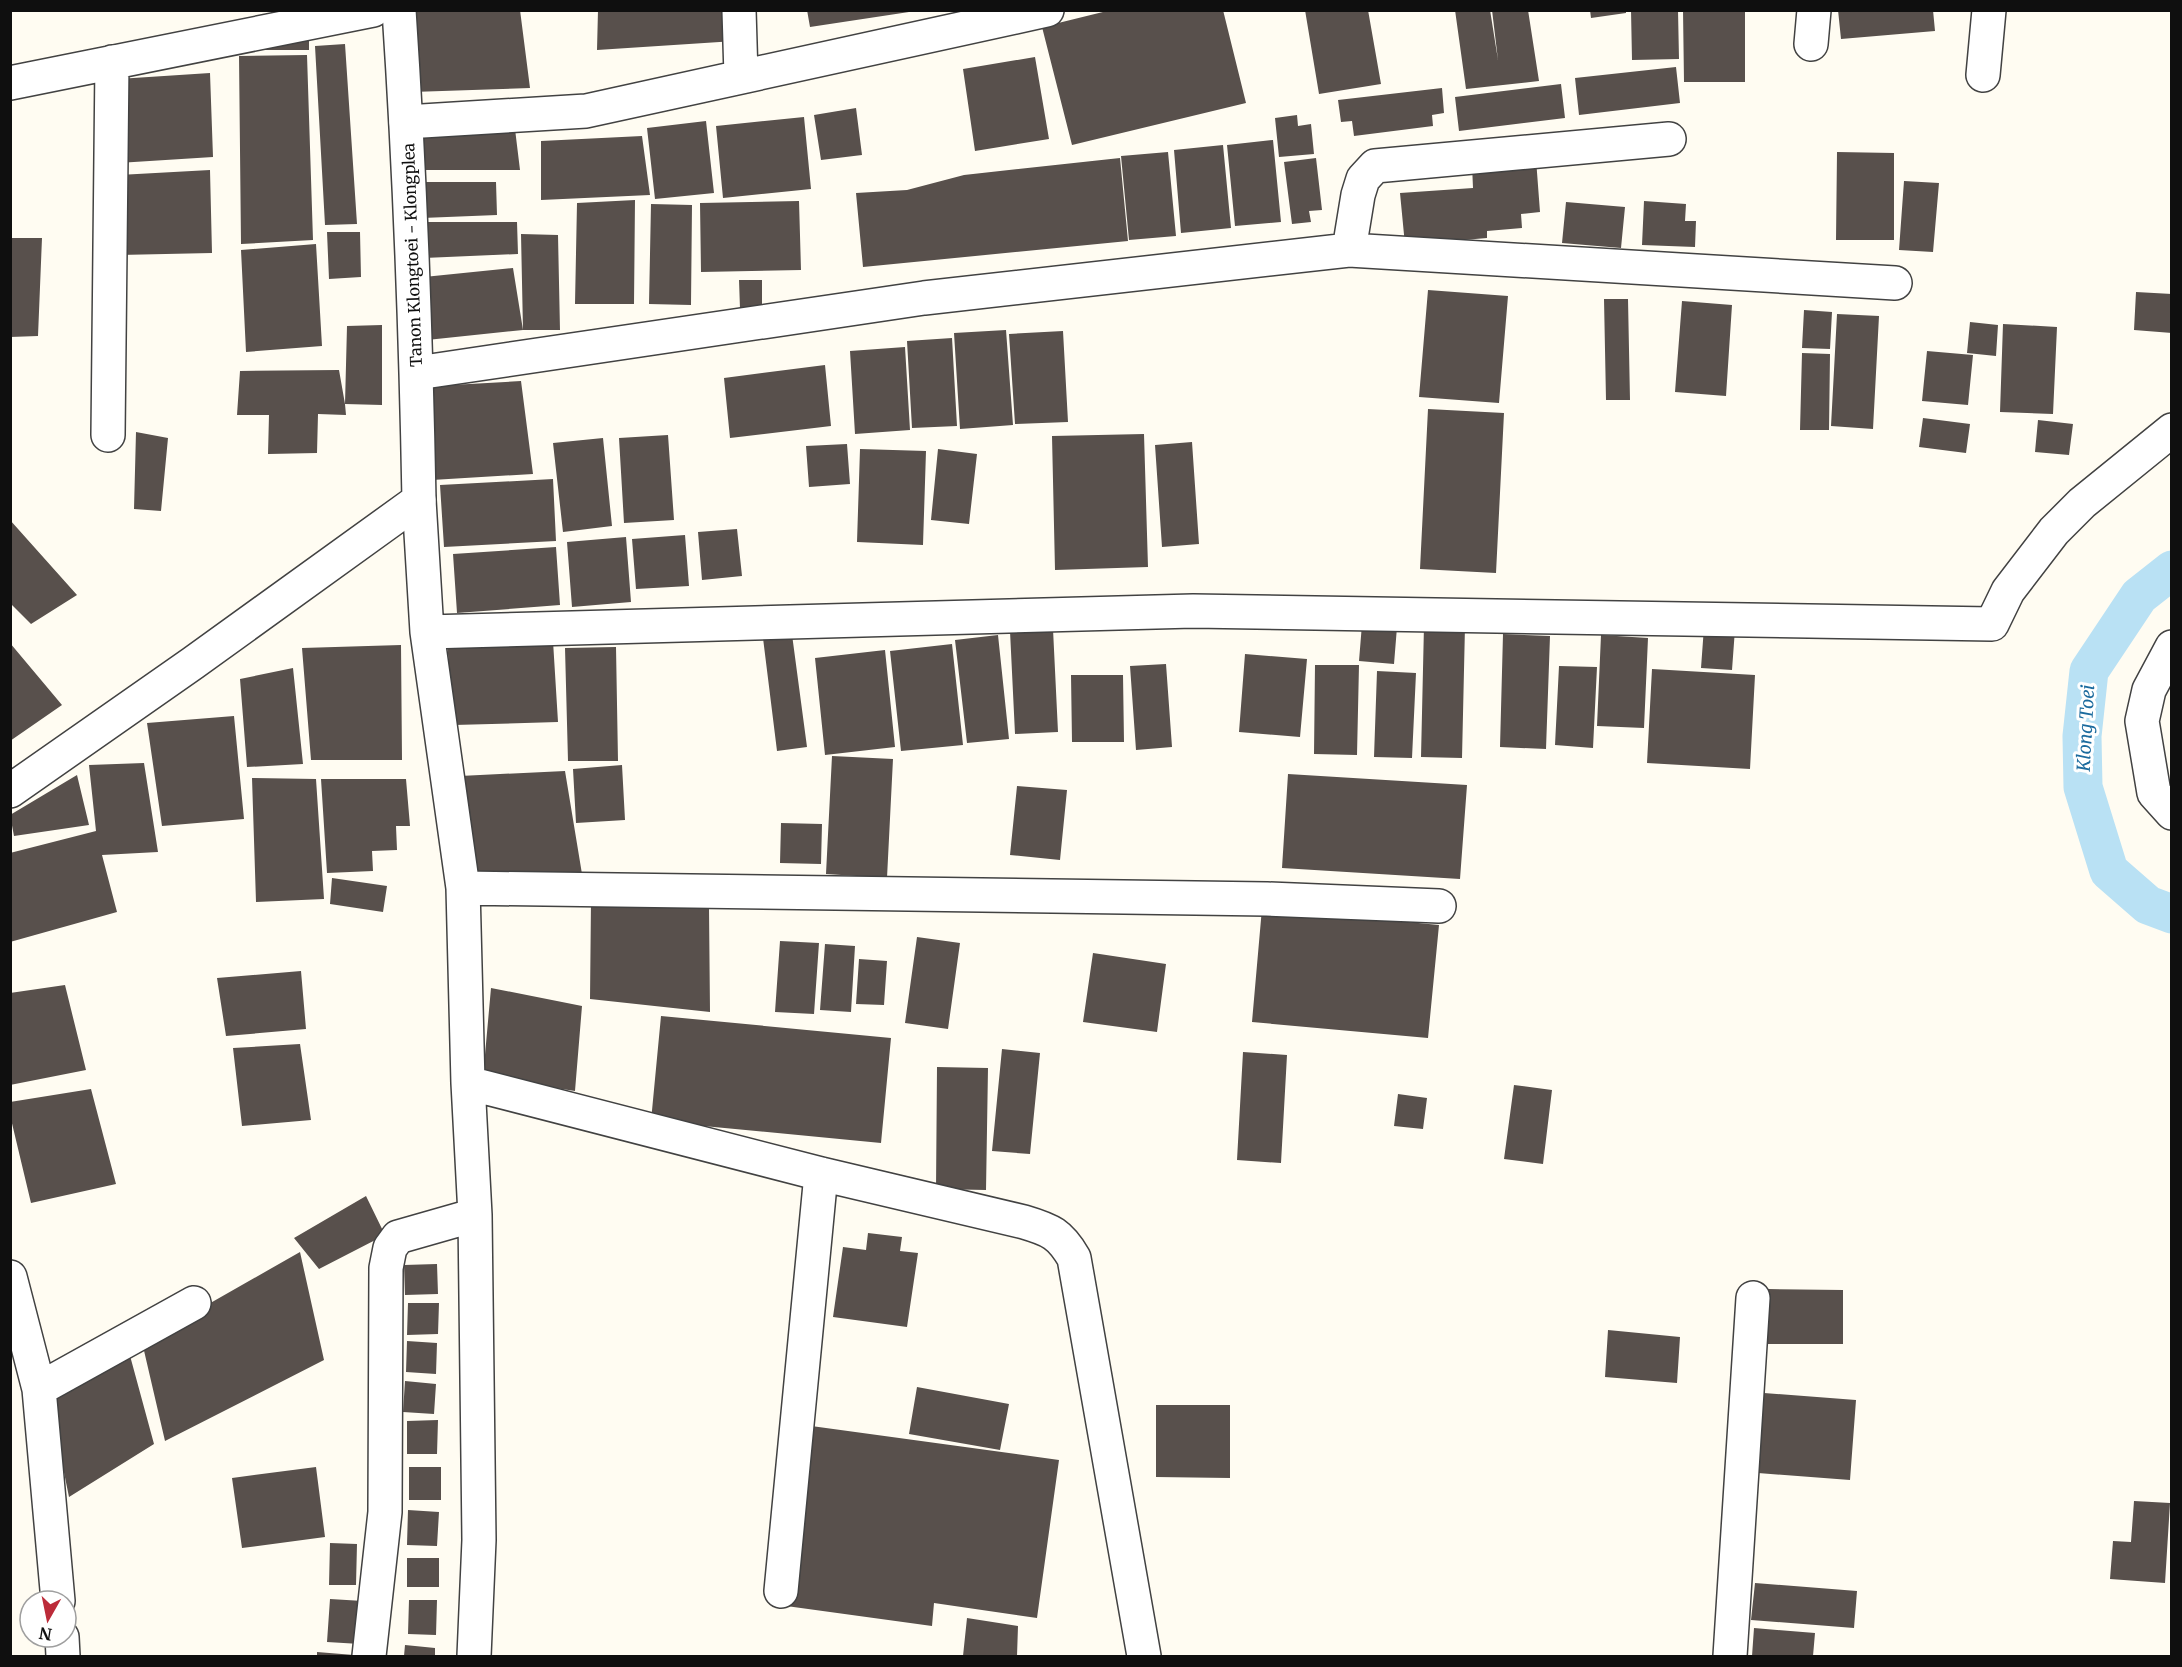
<svg xmlns="http://www.w3.org/2000/svg" width="2182" height="1667" font-family="Merriweather,serif">
  <rect width="100%" height="100%" fill="#fffcf2"/>
  <g fill="none" stroke-linecap="round" stroke-linejoin="round">
    <path stroke="#b9e1f4" stroke-width="39" d="M2172,570l-33,26 -50,75 -7,65 1,51 26,84 39,34 24,9"/>
  </g>
  <path fill="#58504c" d="M408,10h112l10,78 -118,4z
    M598,10h135l2,31 -138,9z
    M807,10h101l1,2 -99,15z
    M1111,10h112l23,93 -174,42 -30,-118z
    M1305,10h63l13,74 -62,10z
    M1455,10h35l8,50 -6,-50h36l11,71 -73,8z
    M1590,10h36v3l-35,5z
    M1631,10h47l1,49 -47,1z
    M1683,10h62v72h-61z
    M1838,10h95l2,21 -94,8z
    M309,35v15h-49v-14z
    M345,44l12,180 -32,1 -10,-179z
    M307,55l6,185 -72,4 -2,-188z
    M1035,57l14,82 -74,12 -12,-82z
    M1676,67l4,36 -101,12 -4,-37z
    M210,73l3,84 -95,6v-84z
    M1561,84l4,34 -106,13 -4,-34z
    M1442,88l2,25 -12,2 1,11 -79,10 -2,-15 -11,1 -3,-22z
    M856,108l6,47 -41,5 -7,-45z
    M1297,115l1,11 13,-2 3,30 -35,3 -4,-39z
    M804,117l7,72 -88,9 -7,-72z
    M706,121l8,72 -59,6 -8,-71z
    M421,125l94,4 5,41h-97z
    M642,136l8,59 -109,5v-59z
    M1273,140l8,82 -46,4 -8,-81z
    M1223,145l8,83 -50,5 -7,-83z
    M1168,152l8,84 -47,4 -8,-84z
    M1837,152l57,1v87h-58z
    M1120,158l8,83 -265,26 -7,-74 51,-3 57,-15z
    M1316,158l6,52 -13,1 2,11 -19,2 -8,-62z
    M1536,159l4,53 -19,2 1,14 -35,3v7l-82,7 -5,-52 73,-5 -1,-23z
    M210,170l2,83 -93,2v-80z
    M1904,181l35,2 -6,69 -34,-2z
    M418,182h78l1,33 -75,3z
    M635,200l-1,104h-59l2,-101z
    M799,201l2,69 -100,2 -1,-69z
    M1644,201l42,3 -1,17h11l-1,26 -53,-2z
    M1566,202l59,5 -4,41 -59,-5z
    M651,204l41,1 -1,100 -42,-1z
    M423,222h94l1,32 -94,4z
    M327,232h33l1,45 -32,2z
    M521,234l37,1 2,95h-37l-96,10 -3,-63 89,-9 10,62z
    M10,238h32l-4,98 -28,1z
    M316,244l6,102 -76,6 -5,-102z
    M739,280h23v28l-22,1z
    M1428,290l80,6 -9,107 -80,-6z
    M2136,292l36,2v39l-38,-3z
    M1604,299h24l2,101h-24z
    M1682,301l50,4 -6,91 -51,-4z
    M1804,310l28,2 -2,37 -28,-1z
    M1837,314l42,2 -6,113 -42,-3z
    M1970,322l28,3 -2,31 -29,-3z
    M2003,324l54,3 -4,87 -53,-2z
    M382,325v80l-37,-1 1,11 -28,-1 -1,39 -49,1 1,-39h-32l3,-44 99,-1 6,34 2,-78z
    M1006,330l7,95 -53,4 -6,-96z
    M1063,331l5,91 -53,2 -6,-90z
    M952,338l5,88 -45,2 -5,-87z
    M905,347l5,83 -55,4 -5,-83z
    M1927,351l46,4 -5,50 -46,-4z
    M1802,353l28,1 -1,76h-29z
    M825,365l6,61 -101,12 -6,-60z
    M521,381l12,93 -101,6 1,-94z
    M1428,409l76,4 -8,160 -76,-4z
    M1923,418l47,6 -4,29 -47,-6z
    M2038,420l35,4 -4,31 -34,-3z
    M136,432l32,6 -7,73 -27,-2z
    M1144,434l4,133 -93,3 -3,-134z
    M668,435l6,85 -50,3 -5,-85z
    M603,438l9,88 -49,6 -10,-89z
    M1192,442l7,102 -37,3 -7,-102z
    M847,444l3,40 -41,3 -3,-41z
    M860,449l66,2 -3,94 -66,-3z
    M938,449l39,5 -8,70 -38,-4z
    M553,479l3,62 -112,6 -4,-62z
    M10,520l67,75 -46,29 -21,-21z
    M737,529l5,47 -40,4 -4,-48z
    M685,535l4,51 -53,3 -4,-50z
    M626,537l5,65 -59,5 -5,-65z
    M556,547l4,58 -103,8 -4,-59z
    M1362,624l35,3 -3,37 -35,-3z
    M1424,625l41,1 -3,132 -41,-1z
    M791,627l16,120 -30,4 -15,-121z
    M1704,627l31,2 -3,41 -31,-2z
    M1053,629l5,103 -43,2 -5,-103z
    M1503,634l47,2 -4,113 -46,-2z
    M998,635l11,104 -42,4 -12,-103z
    M1601,635l47,3 -4,90 -47,-2z
    M553,641l5,81 -104,3 -7,-83z
    M10,643l52,62 -52,36z
    M952,644l11,101 -62,6 -11,-100z
    M401,645l1,115h-91l-9,-112z
    M616,647l2,114h-50l-3,-113z
    M885,650l10,97 -70,8 -10,-97z
    M1245,654l62,5 -7,78 -61,-5z
    M1166,664l6,83 -36,3 -6,-84z
    M1315,665h44l-2,90 -43,-1z
    M1559,666l38,1 -4,81 -38,-3z
    M293,668l10,96 -56,3 -7,-88z
    M1652,669l103,6 -5,94 -103,-6z
    M1377,671l39,2 -4,85 -38,-1z
    M1071,675h52l1,67h-52z
    M234,716l10,103 -82,7 -15,-103z
    M832,756l61,3 -6,119 -61,-4z
    M144,763l14,89 -56,3 15,57 -107,30v-89l86,-22 -7,-66z
    M622,765l3,55 -49,3 -3,-54z
    M565,771l17,103 -110,7 -12,-105z
    M1288,774l179,11 -7,94 -178,-11z
    M77,775l12,50 -75,11 -4,-21z
    M252,778l64,1 8,120 -68,3z
    M321,779h85l4,47h-14l1,24 -25,1 1,20 -46,2z
    M1017,786l50,4 -7,70 -50,-5z
    M781,823l41,1 -1,40 -41,-1z
    M332,878l55,8 -4,26 -53,-8z
    M591,901l118,7 1,104 -120,-13z
    M1262,908l177,17 -11,113 -176,-16z
    M917,937l43,6 -12,86 -43,-6z
    M780,941l39,2 -5,71 -39,-2z
    M825,944l30,2 -4,66 -31,-2z
    M1093,953l73,11 -9,68 -74,-10z
    M859,959l28,2 -3,44 -28,-1z
    M301,971l5,58 -80,7 -9,-58z
    M65,985l21,85 -76,15v-92z
    M491,988l91,18 -7,85 -92,-14z
    M661,1016l230,22 -10,105 -230,-22z
    M300,1044l11,76 -69,6 -9,-78z
    M1002,1049l38,4 -10,101 -38,-3z
    M1243,1052l44,3 -6,108 -44,-3z
    M937,1067l51,1 -2,122 -50,-1z
    M1514,1085l38,5 -9,74 -39,-5z
    M91,1089l25,95 -85,19 -21,-88v-13z
    M1398,1094l29,4 -4,31 -29,-3z
    M366,1196l19,39 -66,34 -25,-31z
    M868,1233l34,4 -2,14 18,2 -11,74 -74,-10 10,-70 23,3z
    M300,1252l24,108 -159,81 -23,-99z
    M437,1264l1,30 -33,1 -1,-30z
    M1768,1289l75,1v54h-76z
    M408,1303h31l-1,31 -31,1z
    M1608,1330l72,7 -3,46 -72,-6z
    M407,1341l30,2 -1,31 -30,-2z
    M129,1352l25,92 -85,53 -20,-99z
    M405,1381l31,3 -2,30 -31,-2z
    M917,1387l92,17 -9,46 -91,-16z
    M1764,1393l92,7 -6,80 -92,-7z
    M1156,1405h74v73l-74,-1z
    M438,1420l-1,34h-30v-33z
    M804,1425l255,35 -22,158 -103,-15 -2,23 -153,-21z
    M316,1467l9,70 -83,11 -10,-70z
    M409,1467h32v33h-32z
    M2134,1501l36,2 -5,80 -55,-4 3,-38 18,1z
    M408,1510l31,2 -2,34 -30,-1z
    M330,1543l27,1 -1,41h-27z
    M407,1558h32v29h-32z
    M1755,1583l102,8 -3,37 -103,-8z
    M330,1599l33,2 -3,43 -33,-2z
    M409,1600h28l-1,35 -28,-1z
    M967,1618l51,8 -1,30h-54z
    M1754,1628l61,5 -2,23h-61z
    M405,1645l30,3v8h-31z
    M317,1652l37,3v1h-37z"/>
  <g fill="none" stroke-linecap="round" stroke-linejoin="round">
    <g stroke="#424242" stroke-width="36">
      <path id="minor" d="M739,10l2,66
        M1811,44l3,-34
        M1983,75l6,-65
        M10,83l363,-73
        M406,122l180,-11 461,-101
        M1349,250l9,-55 5,-16 12,-13 294,-27
        M417,373l507,-75 425,-48 546,33
        M108,435l4,-373
        M419,500l8,132 36,256 5,195 353,91 203,48c27,8 36,12 50,36l70,398
        M427,632l766,-21 799,13 16,-33 46,-60 28,-28 90,-73
        M2172,647l-23,43 -7,31 12,72 18,20
        M463,888l804,11 172,7
        M468,1083l7,132 4,325 -5,116
        M10,1277l29,112 19,212
        M39,1389l155,-86
        M781,1591l40,-417
        M62,1637l1,19
        M369,1656l16,-144 1,-244 4,-20 8,-11 77,-22
        M1730,1656l23,-358"/>
    </g>
    <g stroke="#424242" stroke-width="36">
      <path id="tertiary" d="M10,791l183,-128 226,-163c-3,-163 -9,-326 -20,-490"/>
    </g>
    <use href="#minor" stroke="#fff" stroke-width="33"/>
    <use href="#tertiary" stroke="#fff" stroke-width="33"/>
  </g>
  <g text-anchor="middle" stroke-width="6" stroke-linejoin="round" paint-order="stroke">
    <g font-size="16" fill="#0f0f0f" stroke="#fff">
      <text transform="translate(412 255) rotate(-92)" y="6">Tanon Klongtoei - Klongplea</text>
    </g>
    <g font-size="18" font-style="italic" fill="#1c6b9e" stroke="#fff">
      <text transform="translate(2086 728) rotate(-87)" y="6">Klong Toei</text>
    </g>
  </g>
  <rect width="2182" height="1667" fill="none" stroke="#0f0f0f" stroke-width="24"/>
  <g transform="translate(48 1619) rotate(189)"><circle r="28" fill="#ffffff" stroke="#9f9f9f" stroke-width="1.5"/>
  <path d="M0-4.5L10 22L0 15L-10 22Z" fill="#bc2b39"/>
  <text y="-9" font-size="16" font-weight="bold" text-anchor="middle" fill="#0f0f0f">N</text>
  </g>
</svg>
